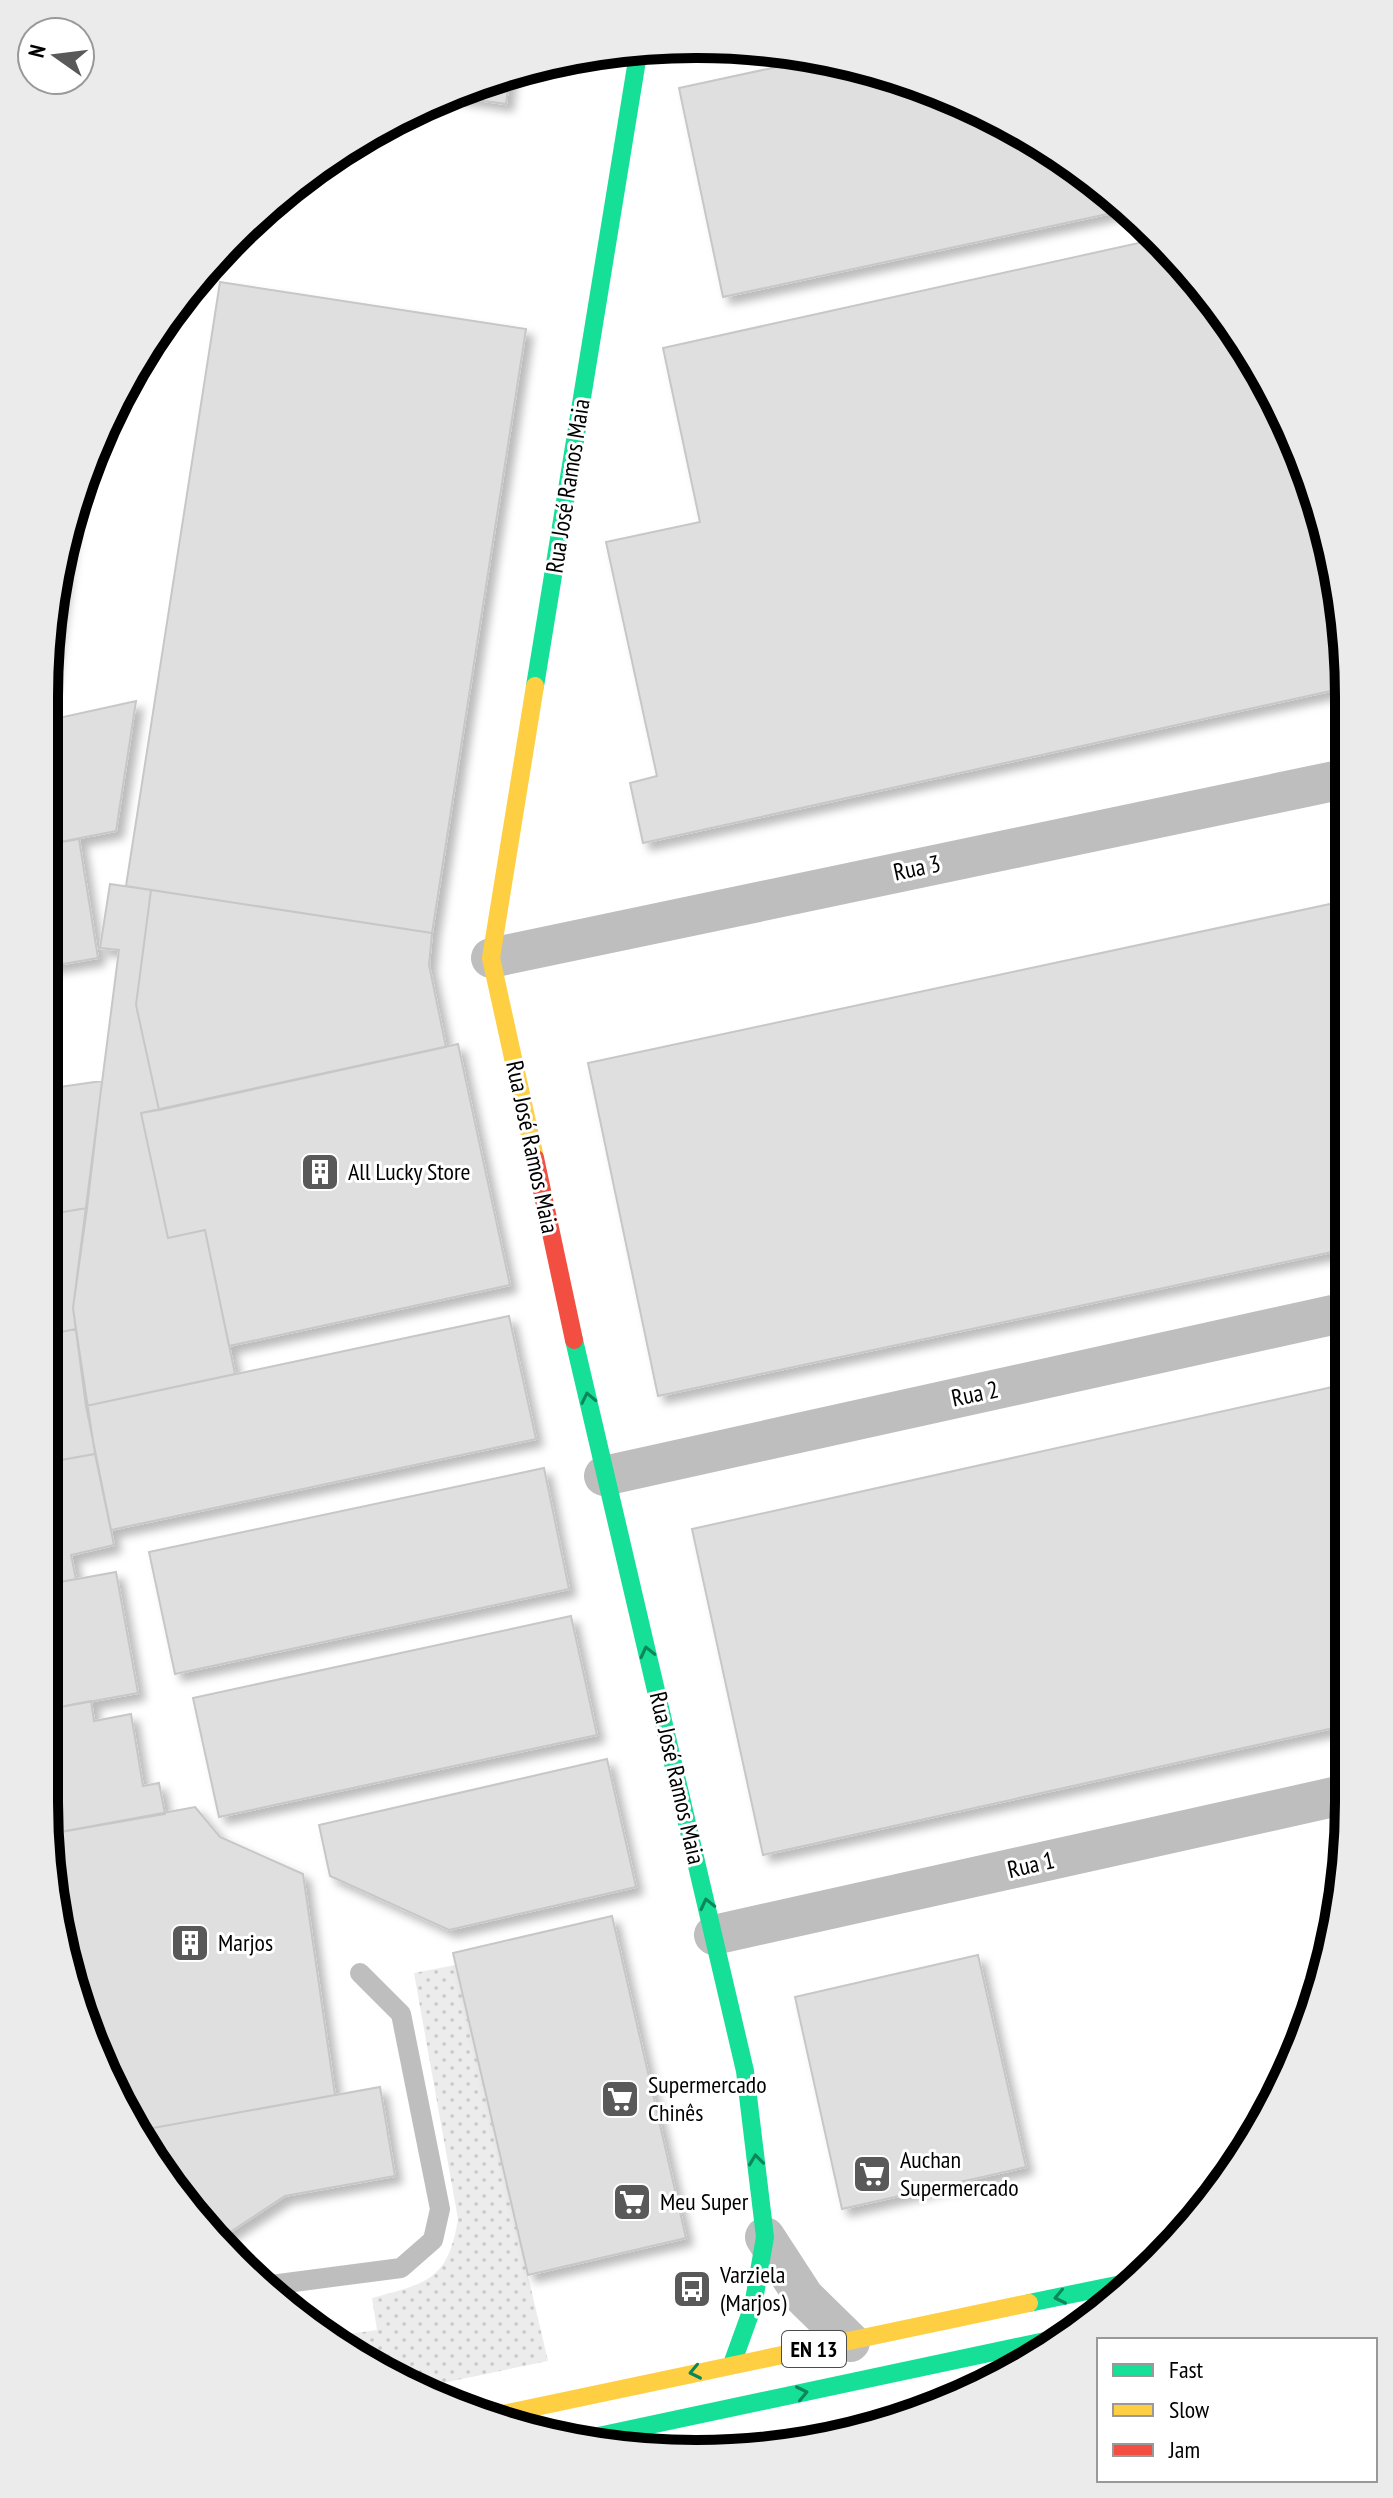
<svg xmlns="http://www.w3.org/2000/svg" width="1393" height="2498" font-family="'PT Sans Narrow',sans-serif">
  <defs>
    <pattern id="grass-dots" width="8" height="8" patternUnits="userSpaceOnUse" patternTransform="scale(2)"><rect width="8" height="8" fill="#ececec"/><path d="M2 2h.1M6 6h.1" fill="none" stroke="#c9c9c9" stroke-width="1.8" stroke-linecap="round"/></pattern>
    <filter id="shadow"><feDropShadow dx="7" dy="7" stdDeviation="4" flood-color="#0004"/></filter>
  </defs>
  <rect width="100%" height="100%" fill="#fff"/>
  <path fill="url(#grass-dots)" d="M455,1965l93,396 -120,25 -101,-49 50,-7 -5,-32c56,-15 76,-18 86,-79l-44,-246z
    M959,2396l-13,9 -207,48 -29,-3z"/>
  <path fill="#dfdfdf" stroke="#c7c7c7" stroke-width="2" filter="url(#shadow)" d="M818,58l89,21 116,53 103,78 -403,87 -44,-209z
    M510,73l-4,31 -57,-8z
    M1161,238l78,96 75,152 29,126 1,76 -701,155 -13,-60 27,-7 -51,-234 94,-20 -37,-174z
    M220,282l306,47 -94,604 -306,-47z
    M73,517l-17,124 -8,-2z
    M48,639l8,2 -11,74v-61z
    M136,701l-20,130 -71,14v-124z
    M79,839l19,119 -53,9v-122z
    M110,884l41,6 -15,115 23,105 -18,3 27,125 37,-8 30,144 -149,32 -13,-98 46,-358 -19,-2z
    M151,890l281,43 -3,32 17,82 -287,63 -23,-105z
    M1344,901l2,348 -688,147 -70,-333z
    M458,1044l52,241 -281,61 -24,-116 -37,8 -27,-125z
    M102,1081l-15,127 -42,7v-126z
    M87,1208l-14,100 3,21 -31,6v-120z
    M509,1316l27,123 -425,91 -25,-124z
    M76,1329l19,125 -51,9 1,-128z
    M1346,1384l1,341 -584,130 -71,-326z
    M95,1454l19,91 -43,10 5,24 -32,6v-122z
    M544,1468l25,121 -394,85 -26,-122z
    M116,1572l22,121 -94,17v-125z
    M571,1616l26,119 -378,82 -26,-119z
    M91,1701l3,20 37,-7 12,72 16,-3 6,31 -116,20 -5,-32v-92z
    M607,1759l29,128 -187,43 -119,-54 -11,-51z
    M195,1807l25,30 83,37 32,221 -193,35 -64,-119 -29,-177z
    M612,1916l74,322 -158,37 -75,-322z
    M978,1955l48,212 -184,42 -47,-212z
    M380,2087l15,89 -110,20 -64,42 -42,-40 -37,-68z"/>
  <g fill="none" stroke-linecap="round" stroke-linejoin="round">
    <path stroke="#bebebe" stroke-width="20" d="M271,2285l130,-17 32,-28 7,-31 -39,-195 -41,-41"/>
    <path stroke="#bebebe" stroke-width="40" d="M491,958l853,-179
      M604,1476l742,-164
      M714,1935l633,-141
      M765,2237l39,60 46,45"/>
    <path stroke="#16e098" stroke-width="18" d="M535,686l104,-638
      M574,1340l171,731 20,166 -12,69 -21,58
      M1029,2303l107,-22
      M589,2438l461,-98"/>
    <path stroke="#ffcf43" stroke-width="18" d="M535,1158l-44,-200 44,-272
      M493,2416l536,-113"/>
    <path stroke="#f24e42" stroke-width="18" d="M535,1158l39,182"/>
  </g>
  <defs><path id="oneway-chevron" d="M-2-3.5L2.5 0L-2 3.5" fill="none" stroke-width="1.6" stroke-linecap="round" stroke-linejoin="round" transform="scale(2)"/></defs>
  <g stroke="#0d865b">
    <use href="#oneway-chevron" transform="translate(588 1398) rotate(-102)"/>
    <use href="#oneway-chevron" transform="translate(647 1652) rotate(-103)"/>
    <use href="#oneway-chevron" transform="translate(707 1904) rotate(-103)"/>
    <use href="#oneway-chevron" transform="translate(756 2160) rotate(-97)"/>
    <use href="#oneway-chevron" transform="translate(1060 2297) rotate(168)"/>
    <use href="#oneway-chevron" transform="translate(695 2372) rotate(168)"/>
    <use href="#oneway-chevron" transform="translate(802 2393) rotate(-12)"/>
  </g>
  <defs>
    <g id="building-square" transform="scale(2)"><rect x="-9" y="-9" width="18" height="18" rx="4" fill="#595959" stroke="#fff"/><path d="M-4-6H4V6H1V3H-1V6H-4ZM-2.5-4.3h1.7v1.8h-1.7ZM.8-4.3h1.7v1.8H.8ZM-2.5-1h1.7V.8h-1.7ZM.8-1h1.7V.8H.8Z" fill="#fff"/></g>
    <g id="supermarket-square" transform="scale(2)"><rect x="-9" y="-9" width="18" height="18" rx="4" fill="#595959" stroke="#fff"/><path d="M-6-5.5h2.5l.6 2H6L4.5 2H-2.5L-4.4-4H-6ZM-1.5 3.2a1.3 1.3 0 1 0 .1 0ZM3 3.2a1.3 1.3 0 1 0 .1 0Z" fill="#fff"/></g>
    <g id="bus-square" transform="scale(2)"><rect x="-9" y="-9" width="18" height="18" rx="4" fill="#595959" stroke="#fff"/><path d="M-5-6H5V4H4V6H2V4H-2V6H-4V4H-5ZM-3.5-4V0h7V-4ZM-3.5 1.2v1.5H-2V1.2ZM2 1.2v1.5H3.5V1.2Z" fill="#fff"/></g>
  </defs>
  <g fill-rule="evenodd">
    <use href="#building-square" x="320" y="1172"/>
    <use href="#building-square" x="190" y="1943"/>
    <use href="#supermarket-square" x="620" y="2099"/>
    <use href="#supermarket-square" x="872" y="2174"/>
    <use href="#supermarket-square" x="632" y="2202"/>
    <use href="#bus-square" x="692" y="2289"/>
  </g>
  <g text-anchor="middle" stroke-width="6" stroke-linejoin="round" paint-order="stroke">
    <rect fill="#fff" stroke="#4c4c4c" stroke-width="2" x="782" y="2331" width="64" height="36" rx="6"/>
    <g font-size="22" font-weight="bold" fill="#000">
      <text x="814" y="2357">EN 13</text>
    </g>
    <g font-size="24" fill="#000" stroke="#fff">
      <text transform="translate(568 486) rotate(-81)" y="8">Rua José Ramos Maia</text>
      <text transform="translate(917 868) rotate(-12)" y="8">Rua 3</text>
      <text transform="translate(532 1147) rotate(78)" y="8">Rua José Ramos Maia</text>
      <text transform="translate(975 1394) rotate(-12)" y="8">Rua 2</text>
      <text transform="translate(677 1778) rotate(77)" y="8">Rua José Ramos Maia</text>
      <text transform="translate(1031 1865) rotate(-13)" y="8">Rua 1</text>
    </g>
    <g font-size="24" fill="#000" stroke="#fff" text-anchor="start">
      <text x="348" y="1180">All Lucky Store</text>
      <text x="218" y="1951">Marjos</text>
      <text x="648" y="2093">Supermercado<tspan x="648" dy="28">Chinês</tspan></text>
      <text x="900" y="2168">Auchan<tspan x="900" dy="28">Supermercado</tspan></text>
      <text x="660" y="2210">Meu Super</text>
      <text x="720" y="2283">Varziela<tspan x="720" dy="28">(Marjos)</tspan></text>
    </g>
  </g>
  <path d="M0 0H1393V2498H0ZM696 58H697A638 638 0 0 1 1335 696V1802A638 638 0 0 1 697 2440H696A638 638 0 0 1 58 1802V696A638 638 0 0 1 696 58Z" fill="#ebebeb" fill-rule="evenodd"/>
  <path fill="none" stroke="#000" stroke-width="10" d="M696 58H697A638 638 0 0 1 1335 696V1802A638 638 0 0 1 697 2440H696A638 638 0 0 1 58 1802V696A638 638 0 0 1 696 58Z"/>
  <rect x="1097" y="2338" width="280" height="144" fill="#ffffff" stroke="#999999" stroke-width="2"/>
  <rect x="1113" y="2364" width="40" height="12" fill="#16e098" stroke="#999999" stroke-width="2"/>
  <text x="1169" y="2378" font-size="24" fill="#000000">Fast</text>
  <rect x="1113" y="2404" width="40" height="12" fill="#ffcf43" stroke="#999999" stroke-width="2"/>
  <text x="1169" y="2418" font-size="24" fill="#000000">Slow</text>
  <rect x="1113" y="2444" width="40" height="12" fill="#f24e42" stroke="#999999" stroke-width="2"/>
  <text x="1169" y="2458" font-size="24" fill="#000000">Jam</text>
  <g transform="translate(56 56) rotate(284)"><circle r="38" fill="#ffffff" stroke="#999999" stroke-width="2"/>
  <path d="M0-6L14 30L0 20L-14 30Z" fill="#595959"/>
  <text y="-12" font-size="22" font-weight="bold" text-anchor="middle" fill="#000000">N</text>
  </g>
</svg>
